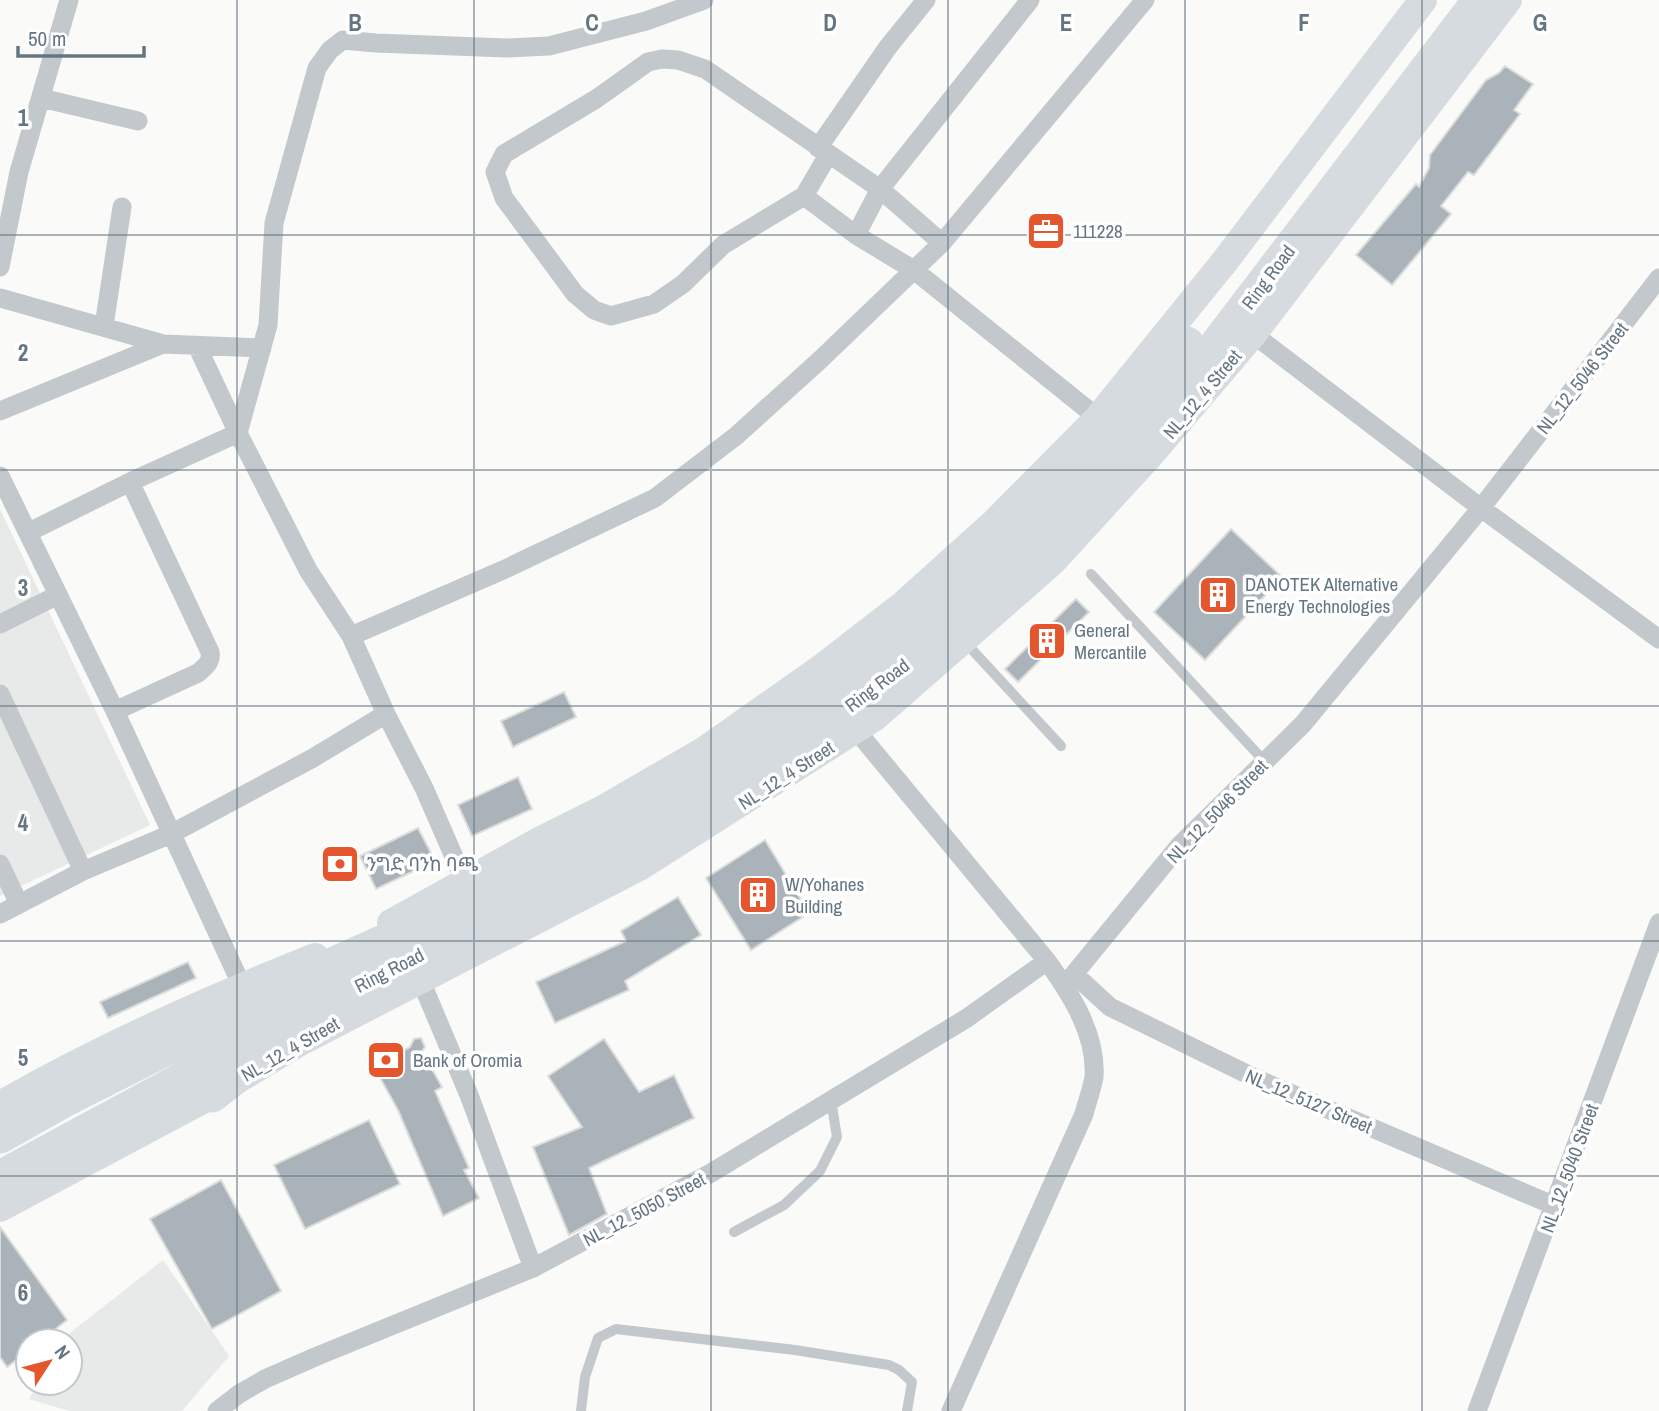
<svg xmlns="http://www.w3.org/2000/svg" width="1659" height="1411" font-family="'Archivo Narrow','Noto Sans Ethiopic',sans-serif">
  <rect width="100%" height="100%" fill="#fafaf8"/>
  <path fill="#e8e9e9" d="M0,509l150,316 -150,71z
    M163,1260l66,96 -47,55h-113l-40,-12 9,-16h32v-42h-7l3,-5z"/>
  <path fill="#aab3b9" stroke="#dcdcda" stroke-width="2" d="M1505,66l28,18 -19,26 6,4 -46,61 -6,-3 -27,34 10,8 -59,71 -36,-30 60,-71 3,3 10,-19 1,-13 56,-75 13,-7z
    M1231,529l51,48 -77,83 -51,-48z
    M1076,599l13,13 -71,70 -13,-13z
    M564,692l12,25 -63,30 -12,-26z
    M518,777l14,32 -60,27 -14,-31z
    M418,828l17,33 -59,28 -16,-33z
    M765,840l44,73 -58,37 -45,-72z
    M678,897l23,38 -76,46 4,9 -74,33 -19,-41 90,-41 -5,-10z
    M188,962l8,16 -88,40 -8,-16z
    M421,1038l4,9 -3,4 20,36 -7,4 34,77 -5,2 15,28 -36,18 -45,-106 -24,-43 36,-20 4,-8z
    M604,1039l35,53 35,-17 20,43 -105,50 18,46 -38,21 -36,-88 49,-20 -34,-51z
    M369,1120l31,64 -95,45 -31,-64z
    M221,1180l60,111 -69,38 -62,-110z
    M0,1227l67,93 -27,21h-12v10l-21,16 -7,-10z"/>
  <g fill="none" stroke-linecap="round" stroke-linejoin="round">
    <path stroke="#c3c8cc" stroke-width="10" d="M1091,574l174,188
      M964,641l97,105
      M734,1232l50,-27 36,-34 17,-34 -6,-37
      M581,1411l4,-34 13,-39 18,-9 179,21 94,15 10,5 13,12 -5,29"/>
    <path stroke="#c3c8cc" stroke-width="19" d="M41,98l97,23
      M818,148l70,-101 38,-47
      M828,155l-24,41 -81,49 -40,39 -29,20 -43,12 -17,-6 -19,-16 -71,-96 -9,-26 9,-18 92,-55 52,-37 14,-3 16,1 27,9 175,120 62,54
      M804,196l52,39 58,35 184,148
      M856,235l24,-46 150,-189
      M0,267l19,-95 50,-172
      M0,298l163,46 99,4
      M104,326l18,-119
      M1253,334l228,174 178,131
      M197,346l41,87 70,137 43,66
      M0,411l163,-67
      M0,476l115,235 127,275
      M29,532l101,-50
      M0,624l58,-29
      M0,694l83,177
      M115,711l83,-38c7,-6 14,-11 12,-21l-80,-170 108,-49 30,-108 6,-102 43,-155 13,-18 13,-10 33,3 130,5 43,-2 97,-25 58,-21
      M856,730l191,231c23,32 50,73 47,116 -2,12 -7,25 -10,37l-133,297
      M0,864l19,40
      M465,882l-41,-94 -38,-74 -35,-78 152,-66 152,-72 81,-62 84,-76 122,-117 203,-243
      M0,914l83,-43 88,-37 142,-76 73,-44
      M1074,974l36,33 147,72 298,127
      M421,981l48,114 64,173
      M1065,985l114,-139 124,-122 178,-216 178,-230
      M217,1411l22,-17 26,-15 50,-22 218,-89 178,-95 256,-155 80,-57
      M1477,1411l182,-488"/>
    <path stroke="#d6dbdf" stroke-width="28" d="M391,923l150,-83 62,-31 102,-59 115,-81 84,-65 89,-80 105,-106 127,-157 198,-261
      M0,1105c101,-58 208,-105 315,-148
      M0,1208l212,-113 88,-53 341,-176 234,-149 177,-155 99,-108 102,-120 255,-334"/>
    <path stroke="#d6dbdf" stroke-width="35" d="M212,1095l50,-39
      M0,1136l64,-36 255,-129 145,-65 139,-71 91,-55 84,-55 132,-96 140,-132 53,-56 84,-97
      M0,1178l339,-183 275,-137 142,-85 148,-108 148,-133 88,-95 72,-86 268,-351"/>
  </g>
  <path fill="none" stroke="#657683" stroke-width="2" stroke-opacity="0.55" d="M237,0v1411M474,0v1411M711,0v1411M948,0v1411M1185,0v1411M1422,0v1411M0,235h1659M0,470h1659M0,706h1659M0,941h1659M0,1176h1659"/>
  <defs>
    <g id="office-square" transform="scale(2.0125)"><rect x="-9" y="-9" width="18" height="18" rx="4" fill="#e4572e" stroke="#fff"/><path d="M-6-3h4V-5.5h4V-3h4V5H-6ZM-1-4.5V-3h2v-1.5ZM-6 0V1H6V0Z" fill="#fff"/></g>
    <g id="building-square" transform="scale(2.0125)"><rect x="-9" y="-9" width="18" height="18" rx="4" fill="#e4572e" stroke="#fff"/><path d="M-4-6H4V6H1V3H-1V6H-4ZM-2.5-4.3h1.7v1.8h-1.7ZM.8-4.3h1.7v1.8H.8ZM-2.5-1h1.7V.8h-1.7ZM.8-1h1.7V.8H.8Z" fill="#fff"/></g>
    <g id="bank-square" transform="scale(2.0125)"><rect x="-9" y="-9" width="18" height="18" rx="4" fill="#e4572e" stroke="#fff"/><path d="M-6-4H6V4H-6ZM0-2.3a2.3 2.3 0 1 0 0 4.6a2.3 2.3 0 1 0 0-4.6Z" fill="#fff"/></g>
  </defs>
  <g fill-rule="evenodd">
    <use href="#office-square" x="1046" y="231"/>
    <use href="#building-square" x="1218" y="595"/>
    <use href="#building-square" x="1047" y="641"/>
    <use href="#bank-square" x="340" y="864"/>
    <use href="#building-square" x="758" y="895"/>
    <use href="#bank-square" x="386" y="1060"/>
  </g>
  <g text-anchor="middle" stroke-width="7" stroke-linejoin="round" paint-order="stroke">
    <g font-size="19" fill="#657683" stroke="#fff" text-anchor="start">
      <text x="1073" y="238">111228</text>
      <text x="1245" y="591">DANOTEK Alternative<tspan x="1245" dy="22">Energy Technologies</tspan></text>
      <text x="1074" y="637">General<tspan x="1074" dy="22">Mercantile</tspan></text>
      <text x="367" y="871">ንግድ ባንከ ባጫ</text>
      <text x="785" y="891">W/Yohanes<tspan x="785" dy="22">Building</tspan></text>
      <text x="413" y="1067">Bank of Oromia</text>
    </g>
    <g font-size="19" fill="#657683" stroke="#fff">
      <text transform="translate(1268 277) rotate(-53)" y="7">Ring Road</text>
      <text transform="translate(1582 378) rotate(-52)" y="7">NL_12_5046 Street</text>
      <text transform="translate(1202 394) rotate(-50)" y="7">NL_12_4 Street</text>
      <text transform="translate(877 685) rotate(-37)" y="7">Ring Road</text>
      <text transform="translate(786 775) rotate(-33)" y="7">NL_12_4 Street</text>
      <text transform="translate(1217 811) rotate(-46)" y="7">NL_12_5046 Street</text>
      <text transform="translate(389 970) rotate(-27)" y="7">Ring Road</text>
      <text transform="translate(290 1049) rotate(-30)" y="7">NL_12_4 Street</text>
      <text transform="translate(1309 1101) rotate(23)" y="7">NL_12_5127 Street</text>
      <text transform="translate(1569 1168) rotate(-70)" y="7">NL_12_5040 Street</text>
      <text transform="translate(644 1209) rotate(-28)" y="7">NL_12_5050 Street</text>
    </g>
  </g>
  <g font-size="23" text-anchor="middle" font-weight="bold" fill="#657683" stroke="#fff" stroke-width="7" stroke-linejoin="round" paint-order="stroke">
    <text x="355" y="31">B</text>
    <text x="592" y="31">C</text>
    <text x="830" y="31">D</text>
    <text x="1066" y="31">E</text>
    <text x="1304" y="31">F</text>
    <text x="1540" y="31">G</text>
    <text x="23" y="126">1</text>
    <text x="23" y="361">2</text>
    <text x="23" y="596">3</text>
    <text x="23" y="831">4</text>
    <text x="23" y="1066">5</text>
    <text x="23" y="1301">6</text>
  </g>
  <g transform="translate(49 1362) rotate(54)"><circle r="33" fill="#ffffff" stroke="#c1c8cd" stroke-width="2"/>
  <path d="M0-5L12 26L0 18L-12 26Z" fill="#e4572e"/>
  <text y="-10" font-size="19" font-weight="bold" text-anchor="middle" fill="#657683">N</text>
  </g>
  <path d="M18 46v10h126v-10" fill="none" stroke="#657683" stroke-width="3.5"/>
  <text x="28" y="46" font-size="21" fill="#657683" stroke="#ffffff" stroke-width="5" paint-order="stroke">50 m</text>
</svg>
